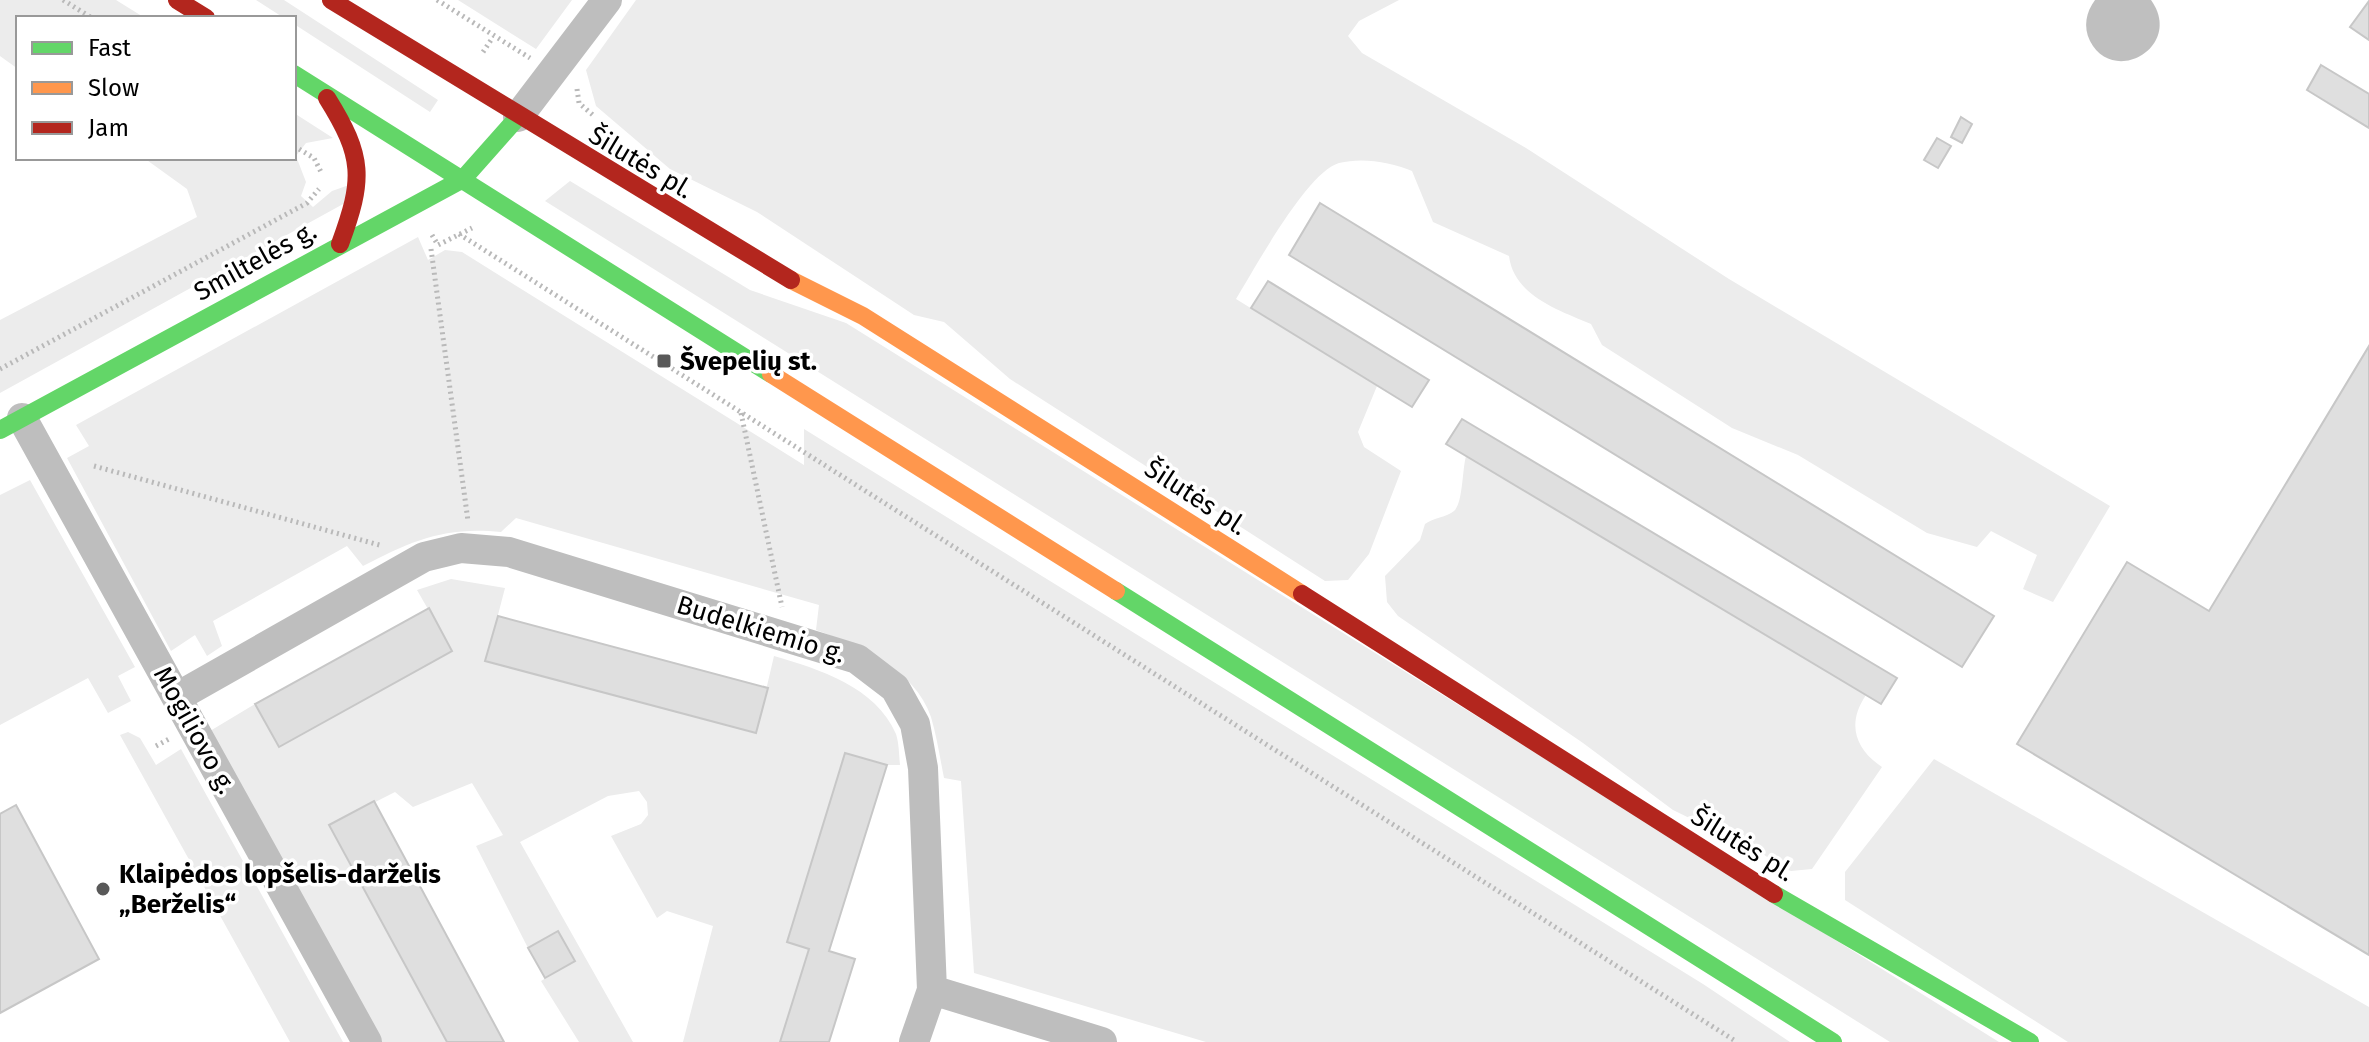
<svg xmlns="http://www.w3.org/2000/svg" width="2369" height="1042" font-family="'Fira Sans',sans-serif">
  <rect width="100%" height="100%" fill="#fff"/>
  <path fill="#ececec" d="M0,0h116l29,18h-127v51l-18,-13z
    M256,0h28l154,100 -8,12 -136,-88v-6h-10z
    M458,0h114l-36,49z
    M636,0h763l-40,21 -11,15 14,17 164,95 203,131 381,227 -57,96 -30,-13 14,-34 -46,-24 -14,16 -50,-14 -129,-78 -66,-27 -130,-83 -11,-21c-32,-14 -77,-28 -82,-68l-76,-34 -21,-51c-21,-9 -50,-14 -73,-8 -32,9 -84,105 -103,136l141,87 -19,46 6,15 37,24 -32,83 -21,26 -23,1 -315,-202 -66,-57 -30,-7 -157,-103 -87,-43 -74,-63 -10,-36z
    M294,113l39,25 -27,5 -10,13 10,26 -5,14 12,11 19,-16 17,-6 -4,18 -345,190v-73l197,-103 -10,-28 -43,-31h150z
    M570,181l180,109 96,33 1153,719h-109l-1345,-841z
    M418,237l10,23 17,-10 17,2 342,213v-36l899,555 87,58h-584l-232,-69 -13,-192 -17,-3c-4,-20 -7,-41 -13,-61 -16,-48 -72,-71 -115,-87l3,-25 -303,-87 -15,14c-56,-6 -90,9 -138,34l-16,-20 -134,75 9,25 -15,10 -12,-21 -24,16 -104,-193 22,-12 -13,-21z
    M1466,456l400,239c-19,28 -12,53 16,72l-70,102 -21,2 -9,-3 -19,-14 -90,-44 -90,-67 -185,-127 -11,-14 -2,-26 35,-36 5,-16c8,-6 22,-7 29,-13 9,-8 8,-40 12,-55z
    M30,480l105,187 -17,9 13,25 -23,12 -20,-35 -88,47v-230z
    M451,579l54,9 -19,73 270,72 18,-77c45,13 102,31 122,78 3,9 3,21 4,31h-13l-42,-12 -36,196 -29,93h-97l30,-116 -46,-15 -10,7 -46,-82 30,-12 7,-9 -1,-13 -8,-11 -31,5 -88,46 113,200h-54l-38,-61 34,-21 -17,-29 -30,17 -52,-102 27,-11 -31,-52 -59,24 -18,-15 -65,33 117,217h-65l-172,-311 45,-27 24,42 173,-95 -35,-61z
    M128,732l12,6 16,27 25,-16 162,293h-53l-170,-307z
    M1934,759l435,248v35h-301l-223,-142v-28z"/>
  <path fill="#bfbfbf" d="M2095,0h56c33,46 -37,87 -61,41 -7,-14 -4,-29 5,-41z"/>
  <path fill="#dfdfdf" stroke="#c7c7c7" stroke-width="2" d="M2369,1v39l-19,-13z
    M2321,65l48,29v34l-62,-38z
    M1961,117l11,7 -10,19 -11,-6z
    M1937,138l14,8 -13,22 -14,-8z
    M1320,203l674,413 -32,51 -673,-412z
    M1268,281l161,99 -17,27 -161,-99z
    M2369,346v609l-352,-211 110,-182 82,49z
    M1462,419l435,259 -16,26 -435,-260z
    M429,608l23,43 -173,96 -24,-43z
    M498,616l270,72 -12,45 -271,-72z
    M845,753l42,12 -58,186 26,8 -26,83h-49l29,-93 -22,-7z
    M374,801l130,241h-57l-118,-217z
    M16,805l83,154 -99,54v-199z
    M558,931l17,30 -30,17 -17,-30z"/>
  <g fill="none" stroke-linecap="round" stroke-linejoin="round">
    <path stroke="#b9b9b9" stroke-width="5" stroke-dasharray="2 4" stroke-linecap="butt" d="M63,0l29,18
      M437,0l93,58
      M483,52l10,-15
      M577,89l2,14 15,13
      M294,146l20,12 7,14
      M459,234l1278,808
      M432,235l6,10 34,-17
      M431,249l37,272
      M0,369l307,-166 12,-14
      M741,413l41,194
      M94,466l289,80
      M156,746l13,-7"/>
    <path stroke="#bebebe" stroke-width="30" d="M518,117l89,-117
      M22,418l345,624
      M177,697l247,-140 37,-9 48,4 348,107 38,29 20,36 8,44 9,222 -18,52
      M932,990l170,52"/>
    <path stroke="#63d668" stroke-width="18" d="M294,74l477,300
      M0,430l463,-251 55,-62
      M1116,591l717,451
      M1774,894l256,148"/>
    <path stroke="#ff974d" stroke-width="18" d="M791,280l72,36 439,278
      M771,374l345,217"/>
    <path stroke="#b3261e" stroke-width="18" d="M177,0l29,18
      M331,0l460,280
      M327,98c37,59 37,81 13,146
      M1302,594l472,300"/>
  </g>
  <g fill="#595959" stroke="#fff" stroke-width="3">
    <rect x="656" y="353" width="16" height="16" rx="4"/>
    <circle cx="103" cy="889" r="8"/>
  </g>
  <g text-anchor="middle" stroke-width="7" stroke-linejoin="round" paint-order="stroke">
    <g font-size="26" fill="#000" stroke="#fff">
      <text transform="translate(641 162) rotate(31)" y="9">Šilutės pl.</text>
      <text transform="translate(255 261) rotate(-29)" y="9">Smiltelės g.</text>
      <text transform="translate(1196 497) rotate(33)" y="9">Šilutės pl.</text>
      <text transform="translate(761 629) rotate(17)" y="9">Budelkiemio g.</text>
      <text transform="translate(195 730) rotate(61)" y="9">Mogiliovo g.</text>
      <text transform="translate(1743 844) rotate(32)" y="9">Šilutės pl.</text>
    </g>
    <g font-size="26" font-weight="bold" fill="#000" stroke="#fff" text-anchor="start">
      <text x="680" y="370">Švepelių st.</text>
      <text x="119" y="883">Klaipėdos lopšelis-darželis<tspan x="119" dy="30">„Berželis“</tspan></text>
    </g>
  </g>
  <rect x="16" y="16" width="280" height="144" fill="#ffffff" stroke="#999999" stroke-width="2"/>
  <rect x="32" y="42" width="40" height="12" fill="#63d668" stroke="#999999" stroke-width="2"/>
  <text x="88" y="56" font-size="24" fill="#000000">Fast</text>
  <rect x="32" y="82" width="40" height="12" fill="#ff974d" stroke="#999999" stroke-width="2"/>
  <text x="88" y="96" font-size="24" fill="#000000">Slow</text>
  <rect x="32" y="122" width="40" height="12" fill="#b3261e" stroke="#999999" stroke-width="2"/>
  <text x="88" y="136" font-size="24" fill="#000000">Jam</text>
</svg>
